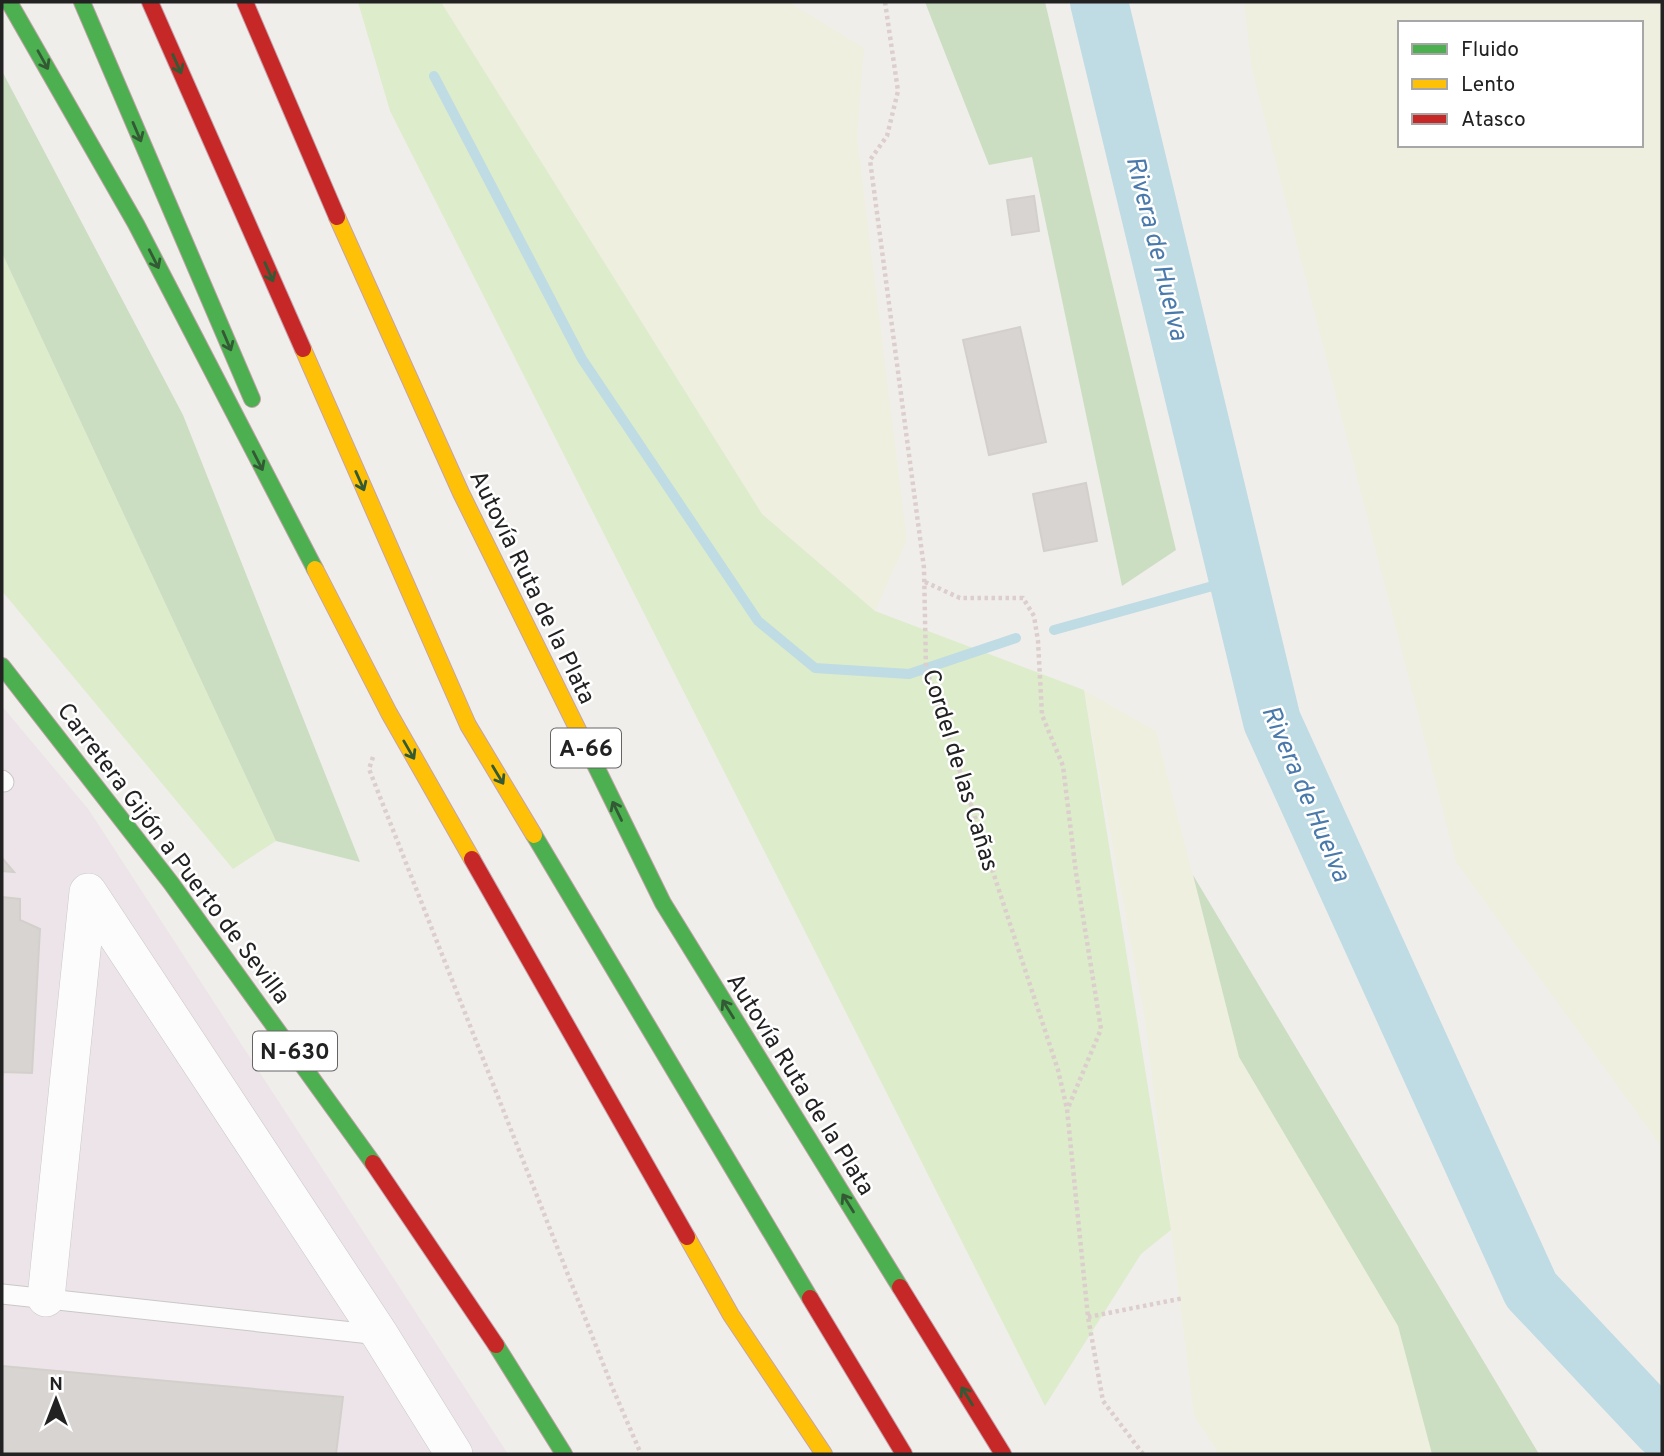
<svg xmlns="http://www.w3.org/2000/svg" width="1664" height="1456" font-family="Overpass,sans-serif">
  <rect width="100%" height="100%" fill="#f0eeeb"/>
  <path fill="#ede4e9" d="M2,706l87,104 419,644h-506z"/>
  <path fill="#efefdf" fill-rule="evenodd" d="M441,2h348l75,46 -7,89 50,403 -32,71 -113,-97z
    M1244,2h418v1146l-206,-286 -204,-792zM1400,23h241v122h-241z
    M1084,690l72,41 83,326 159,269 34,128h-213l-25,-38 -49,-396z"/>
  <path fill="#ddeccb" d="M358,2h83l321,512 113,97 209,79 87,540 -30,24 -96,152 -655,-1295z
    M2,253l274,588 -43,28 -231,-278z"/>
  <path fill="#cbdec1" d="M925,2h120l131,548 -54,36 -90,-429 -43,8z
    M2,71l181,344 177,447 -84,-21 -274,-588z
    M1193,875l346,579h-107l-34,-128 -159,-269z"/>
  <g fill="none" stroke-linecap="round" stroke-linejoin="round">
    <path stroke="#bfdbe3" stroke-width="10" d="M434,76l148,283 176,262 57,47 94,6 107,-36
      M1054,630l184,-51"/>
    <path stroke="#bfdbe3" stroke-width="58" d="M1099,2l173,719 259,569 131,139"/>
  </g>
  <path fill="#d7d4d2" stroke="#d3d0cc" stroke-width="2" d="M1034,196l5,35 -27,4 -5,-35z
    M1020,327l26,115 -57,13 -26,-115z
    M1086,483l11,58 -53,10 -11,-57z
    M2,858l12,14 -12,-1z
    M2,897l18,2v21l20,9 -8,144 -29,-1 -1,9z
    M2,1366l341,31 -7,57h-334z"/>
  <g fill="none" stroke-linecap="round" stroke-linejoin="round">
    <g stroke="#c9c8c7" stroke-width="21">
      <path id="lane" d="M2,780l2,2
        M2,1294l378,41"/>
    </g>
    <g stroke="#c9c8c7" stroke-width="38">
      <path id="street" d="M46,1298l42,-406 292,443 74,119"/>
    </g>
    <g stroke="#c5a2ac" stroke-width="18">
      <path id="fast" d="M9,2l127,222 179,345
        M82,2l170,397
        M2,666l169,217 202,280
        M580,734l83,169 237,384
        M534,835l276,463
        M496,1345l68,109"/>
    </g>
    <g stroke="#c5a2ac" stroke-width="18">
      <path id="slow" d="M337,217l124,276 119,241
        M303,349l165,376 66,110
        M315,569l74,144 83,146
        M687,1237l44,78 93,139"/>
    </g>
    <g stroke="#c5a2ac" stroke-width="18">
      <path id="jam" d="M150,2l153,347
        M245,2l92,215
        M472,859l215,378
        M373,1163l123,182
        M900,1287l103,167
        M810,1298l94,156"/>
    </g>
    <path stroke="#dccecd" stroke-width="4.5" stroke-dasharray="3.5 3.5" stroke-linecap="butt" d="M885,2l13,89 -11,45 -17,24 54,408 2,100 132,402 9,39 21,208 15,84 40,53
      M925,582l35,16h63l11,18 4,25 4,74 21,51 13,107 25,156 -33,79
      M373,757l-4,12 244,620 28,65
      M1088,1317l96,-19"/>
    <use href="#lane" stroke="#fdfcfc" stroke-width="19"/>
    <use href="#street" stroke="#fdfcfc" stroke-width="37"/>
    <use href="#fast" stroke="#4caf50" stroke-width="16"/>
    <use href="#slow" stroke="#ffc107" stroke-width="16"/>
    <use href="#jam" stroke="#c62828" stroke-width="16"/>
  </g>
  <defs><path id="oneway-shaft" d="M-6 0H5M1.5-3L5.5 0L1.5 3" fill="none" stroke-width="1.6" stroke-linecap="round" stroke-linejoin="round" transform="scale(1.75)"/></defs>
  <g stroke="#335a34">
    <use href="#oneway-shaft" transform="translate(43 60) rotate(61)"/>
    <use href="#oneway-shaft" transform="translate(177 64) rotate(66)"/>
    <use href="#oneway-shaft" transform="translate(137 132) rotate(67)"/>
    <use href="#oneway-shaft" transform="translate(154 259) rotate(63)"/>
    <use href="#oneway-shaft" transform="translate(269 272) rotate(66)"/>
    <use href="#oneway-shaft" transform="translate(227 341) rotate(67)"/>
    <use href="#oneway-shaft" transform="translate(258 461) rotate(63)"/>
    <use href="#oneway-shaft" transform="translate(360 481) rotate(66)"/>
    <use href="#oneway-shaft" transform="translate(409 750) rotate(60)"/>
    <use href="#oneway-shaft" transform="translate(498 775) rotate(59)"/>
    <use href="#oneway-shaft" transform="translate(617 811) rotate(-116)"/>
    <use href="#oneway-shaft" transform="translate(728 1009) rotate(-122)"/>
    <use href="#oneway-shaft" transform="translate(848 1203) rotate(-122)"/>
    <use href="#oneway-shaft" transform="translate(967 1396) rotate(-122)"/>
  </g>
  <g text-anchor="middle" stroke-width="5" stroke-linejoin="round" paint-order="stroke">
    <g fill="#fff" stroke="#646464" stroke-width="2">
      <rect x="551" y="728.5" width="70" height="39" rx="5"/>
      <rect x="253" y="1031.5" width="84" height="39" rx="5"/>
    </g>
    <g font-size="23" font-weight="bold" fill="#222">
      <text x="586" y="756">A-66</text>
      <text x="295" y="1059">N-630</text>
    </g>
    <g font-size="24" fill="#222" stroke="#fff">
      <text transform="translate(533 587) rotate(64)" y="8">Autovía Ruta de la Plata</text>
      <text transform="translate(961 770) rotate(73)" y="8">Cordel de las Cañas</text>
      <text transform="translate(174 853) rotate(53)" y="8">Carretera Gijón a Puerto de Sevilla</text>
      <text transform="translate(801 1084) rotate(58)" y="8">Autovía Ruta de la Plata</text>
    </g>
    <g font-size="26" font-style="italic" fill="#4a7aab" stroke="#fff">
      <text transform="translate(1158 248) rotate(76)" y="9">Rivera de Huelva</text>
      <text transform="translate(1307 793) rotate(67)" y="9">Rivera de Huelva</text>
    </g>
  </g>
  <rect width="1664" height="1456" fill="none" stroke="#222222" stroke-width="7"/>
  <rect x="1398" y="21" width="245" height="126" fill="#ffffff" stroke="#a7a7a7" stroke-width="2"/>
  <rect x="1412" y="44" width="35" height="10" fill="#4caf50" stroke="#a7a7a7" stroke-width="2"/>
  <text x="1461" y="56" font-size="21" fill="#222222">Fluido</text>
  <rect x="1412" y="79" width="35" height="10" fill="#ffc107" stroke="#a7a7a7" stroke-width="2"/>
  <text x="1461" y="91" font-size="21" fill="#222222">Lento</text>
  <rect x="1412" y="114" width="35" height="10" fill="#c62828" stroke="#a7a7a7" stroke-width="2"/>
  <text x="1461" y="126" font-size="21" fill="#222222">Atasco</text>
  <g transform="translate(56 1400)" stroke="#ffffff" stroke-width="5" paint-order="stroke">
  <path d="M0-5L12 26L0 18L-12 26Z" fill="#222222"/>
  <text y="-10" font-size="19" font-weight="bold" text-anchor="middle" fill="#222222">N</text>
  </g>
</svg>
